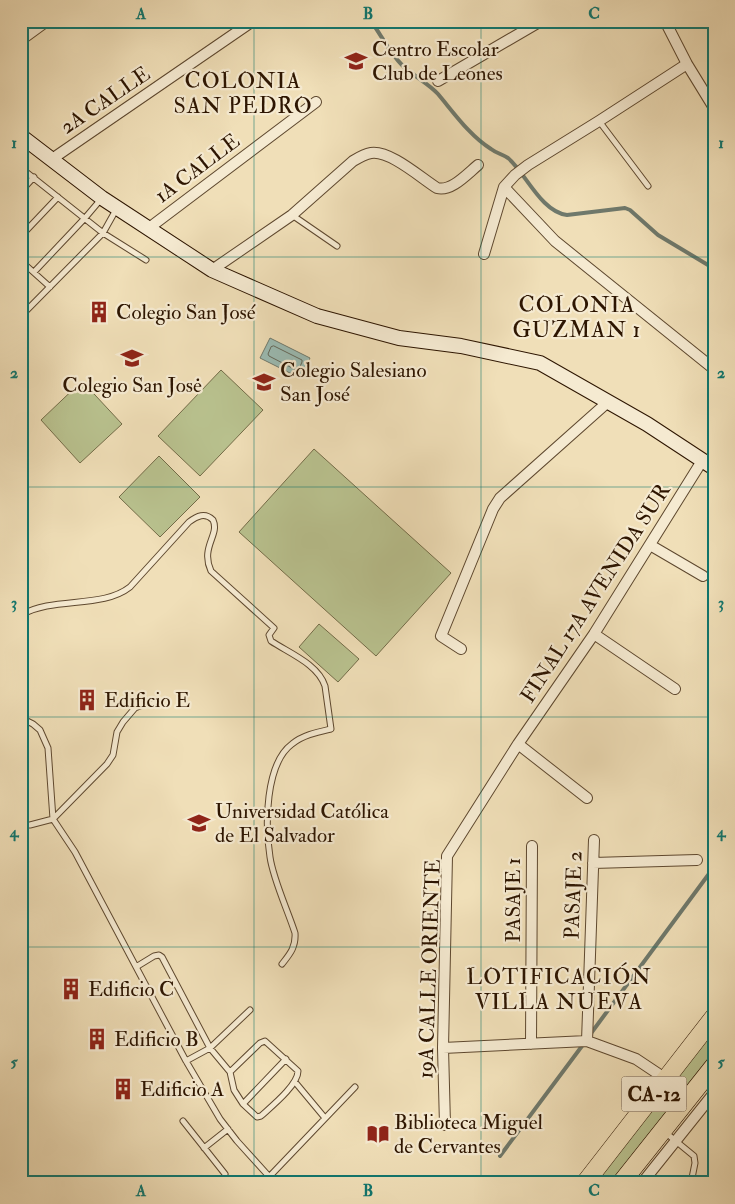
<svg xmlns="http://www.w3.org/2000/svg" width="735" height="1204" font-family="'IM FELL Double Pica',serif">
  <rect width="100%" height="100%" fill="#f0dfb8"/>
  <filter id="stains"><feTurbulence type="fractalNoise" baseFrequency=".004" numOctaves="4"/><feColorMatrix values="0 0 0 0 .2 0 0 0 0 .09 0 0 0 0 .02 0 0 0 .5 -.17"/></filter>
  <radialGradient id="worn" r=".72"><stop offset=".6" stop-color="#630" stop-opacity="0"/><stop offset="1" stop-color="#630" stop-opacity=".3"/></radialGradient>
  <path fill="#b9c28f" stroke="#736c48" d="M221,370l42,40 -63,66 -42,-40z
    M82,381l40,43 -42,39 -39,-43z
    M314,449l137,124 -75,83 -137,-124z
    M159,456l41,41 -40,40 -41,-40z
    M319,624l40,35 -21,23 -39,-35z
    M714,1026v25l-104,132h-15z"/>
  <path fill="#9bbcb4" stroke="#6f796c" d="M270,338l40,20 -10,20 -40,-20z"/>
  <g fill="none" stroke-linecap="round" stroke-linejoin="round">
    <path stroke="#64685a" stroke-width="1" d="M274,346l28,14v2l-3,7 -3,1 -27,-14 -1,-2 3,-7z"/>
    <path stroke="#6f796c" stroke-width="4" d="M371,21c10,14 19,32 31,44 11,11 26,18 36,29 16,19 32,42 53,55 5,4 11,5 17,9 17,14 33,54 59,57l58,-7 5,2 28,25 50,30 6,6
      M589,1036l125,-169
      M500,1156l85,-114"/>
    <g stroke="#5e482f" stroke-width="7">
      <path id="lane" d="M599,121l49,65
        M21,168l82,65 43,27
        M21,191l13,-14
        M292,215l45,31
        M21,236l37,-39
        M21,261l29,26
        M34,272l51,-54 17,-20
        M24,313l79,-80 14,-25
        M21,615c33,-19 81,-6 109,-28l59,-65c8,-6 16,-10 24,-2 7,15 -13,27 -2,51l63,57 -5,7 2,6c18,12 47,23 54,45l6,43c-13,3 -28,6 -39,15 -27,20 -27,82 -22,113 3,22 18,54 25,76 1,14 -5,21 -13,31
        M21,718l12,6 7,6 8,18 5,71 22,33 111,209 34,58 17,22 38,42
        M21,825h9l23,-6 54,-55 6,-9 4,-23 6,-10 12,-14 10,-4h9
        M136,967l18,-11 5,-1 3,2 48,91 20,24 4,18 9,14 14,13 4,-1c11,-10 37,-31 37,-45l-33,-30 -5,2 -30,29
        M186,1061l24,-13 40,-38
        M295,1082l30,36
        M243,1104l43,-45
        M183,1121l42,53
        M666,1133l28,23 1,7 -4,20
        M204,1148l24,-19
        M269,1177l86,-90"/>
    </g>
    <g stroke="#5e482f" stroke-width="12">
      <path id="street" d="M665,21l22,43 27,44
        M21,40l26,-19
        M438,81l103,-60
        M52,159l201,-138
        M504,187l51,54 159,128
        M149,228l167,-126
        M484,254l20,-67 11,-12 13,-10 71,-44 88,-57
        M212,270l80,-55 61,-54c5,-3 12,-7 18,-8 19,-3 50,25 66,35 14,4 30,-14 41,-23
        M650,545l53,31
        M594,634l81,55
        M461,649l-20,-13 52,-127 7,-11 109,-97
        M518,744l69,54
        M593,863l104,-3
        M587,1041l7,-201
        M531,1044l1,-198
        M443,1048l144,-7 49,18 30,20
        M445,1125l-2,-77 4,-192 71,-112 76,-110 108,-173
        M642,1183l72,-90"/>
    </g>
    <g stroke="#2d1501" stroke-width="16">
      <path id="secondary" d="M21,136l81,62 110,72 105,46 82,22 62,8 79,17 107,61 67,44"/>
    </g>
    <g stroke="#2d1501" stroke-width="19">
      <path id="highway" d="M585,1183l129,-166
        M621,1183l93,-117"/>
    </g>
    <use href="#lane" stroke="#f5ead1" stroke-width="5"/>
    <use href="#street" stroke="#f5ead1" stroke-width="10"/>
    <use href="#secondary" stroke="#f5ead1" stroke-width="14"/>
    <use href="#highway" stroke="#f0dfb8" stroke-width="18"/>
  </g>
  <path fill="none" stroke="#0f766e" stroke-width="1" stroke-opacity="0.55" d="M254,21v1162M481,21v1162M21,257h693M21,487h693M21,717h693M21,947h693"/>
  <defs>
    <g id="school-bare" transform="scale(1.725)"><path d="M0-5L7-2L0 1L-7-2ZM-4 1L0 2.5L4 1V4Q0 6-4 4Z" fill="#8f2418" stroke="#f5ead1" stroke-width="2.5" paint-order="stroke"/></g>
    <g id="building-bare" transform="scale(1.725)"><path d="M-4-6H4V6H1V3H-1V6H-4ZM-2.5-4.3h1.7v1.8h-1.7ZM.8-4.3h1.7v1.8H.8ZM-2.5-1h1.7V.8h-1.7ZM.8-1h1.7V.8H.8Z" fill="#8f2418" stroke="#f5ead1" stroke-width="2.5" paint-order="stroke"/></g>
    <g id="university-bare" transform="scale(1.725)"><path d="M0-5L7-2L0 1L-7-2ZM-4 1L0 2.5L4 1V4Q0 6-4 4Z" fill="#8f2418" stroke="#f5ead1" stroke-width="2.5" paint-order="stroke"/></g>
    <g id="library-bare" transform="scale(1.725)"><path d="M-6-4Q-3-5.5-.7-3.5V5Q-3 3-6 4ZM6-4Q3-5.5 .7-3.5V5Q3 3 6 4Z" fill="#8f2418" stroke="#f5ead1" stroke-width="2.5" paint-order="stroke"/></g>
  </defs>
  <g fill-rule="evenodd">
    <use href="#school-bare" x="356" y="61"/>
    <use href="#building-bare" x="99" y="312"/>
    <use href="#school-bare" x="132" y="358"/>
    <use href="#school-bare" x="264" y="382"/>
    <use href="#building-bare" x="87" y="700"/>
    <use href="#university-bare" x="199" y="823"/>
    <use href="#building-bare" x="71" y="989"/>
    <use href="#building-bare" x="97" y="1039"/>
    <use href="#building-bare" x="123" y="1089"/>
    <use href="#library-bare" x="378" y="1134"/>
  </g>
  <g text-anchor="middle" stroke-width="4.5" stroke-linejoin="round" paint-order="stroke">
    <rect fill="#f5ead1" stroke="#69553f" stroke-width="1" x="621.5" y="1076.5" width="65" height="35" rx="4"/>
    <g font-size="20" font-weight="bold" fill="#2d1501">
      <text x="654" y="1101">CA-12</text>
    </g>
    <g font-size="21" fill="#2d1501" stroke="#f5ead1" text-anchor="start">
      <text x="372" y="56">Centro Escolar<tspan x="372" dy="24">Club de Leones</tspan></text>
      <text x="116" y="319">Colegio San José</text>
      <text x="280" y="377">Colegio Salesiano<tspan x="280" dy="24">San José</tspan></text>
      <text x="132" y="392" text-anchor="middle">Colegio San Josė</text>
      <text x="104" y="707">Edificio E</text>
      <text x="215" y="818">Universidad Católica<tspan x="215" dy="24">de El Salvador</tspan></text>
      <text x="88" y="996">Edificio C</text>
      <text x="114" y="1046">Edificio B</text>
      <text x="140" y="1096">Edificio A</text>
      <text x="394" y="1129">Biblioteca Miguel<tspan x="394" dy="24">de Cervantes</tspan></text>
    </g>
    <g font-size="21" fill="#2d1501" stroke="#f5ead1">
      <text transform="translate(105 100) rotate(-34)" y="7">2A CALLE</text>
      <text transform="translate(197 168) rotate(-37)" y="7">1A CALLE</text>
      <text transform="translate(595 593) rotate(-57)" y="7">FINAL 17A AVENIDA SUR</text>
      <text transform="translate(573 895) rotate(-88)" y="7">PASAJE 2</text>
      <text transform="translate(513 900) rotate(-90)" y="7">PASAJE 1</text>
      <text transform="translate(429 969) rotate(-88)" y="7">19A CALLE ORIENTE</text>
    </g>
    <g font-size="22" letter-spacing="1" fill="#2d1501" stroke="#f5ead1">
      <text x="243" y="88">COLONIA<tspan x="243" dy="25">SAN PEDRO</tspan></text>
      <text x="577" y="312">COLONIA<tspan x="577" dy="25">GUZMAN 1</tspan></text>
      <text x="559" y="984">LOTIFICACIÓN<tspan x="559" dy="25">VILLA NUEVA</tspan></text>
    </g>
  </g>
  <rect width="735" height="1204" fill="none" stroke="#f0dfb8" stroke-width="55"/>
  <rect x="28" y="28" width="680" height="1148" fill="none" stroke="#0f766e" stroke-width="2"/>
  <g font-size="16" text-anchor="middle" font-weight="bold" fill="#0f766e">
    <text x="141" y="19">A</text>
    <text x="368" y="19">B</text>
    <text x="594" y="19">C</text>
    <text x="14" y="148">1</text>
    <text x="721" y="148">1</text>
    <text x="14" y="378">2</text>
    <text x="721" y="378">2</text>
    <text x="14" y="608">3</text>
    <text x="721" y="608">3</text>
    <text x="14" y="837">4</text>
    <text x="721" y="837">4</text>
    <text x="14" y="1067">5</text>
    <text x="721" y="1067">5</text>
    <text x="141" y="1196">A</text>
    <text x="368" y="1196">B</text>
    <text x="594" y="1196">C</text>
  </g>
  <rect width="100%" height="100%" filter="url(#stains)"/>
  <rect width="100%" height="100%" fill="url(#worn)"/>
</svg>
